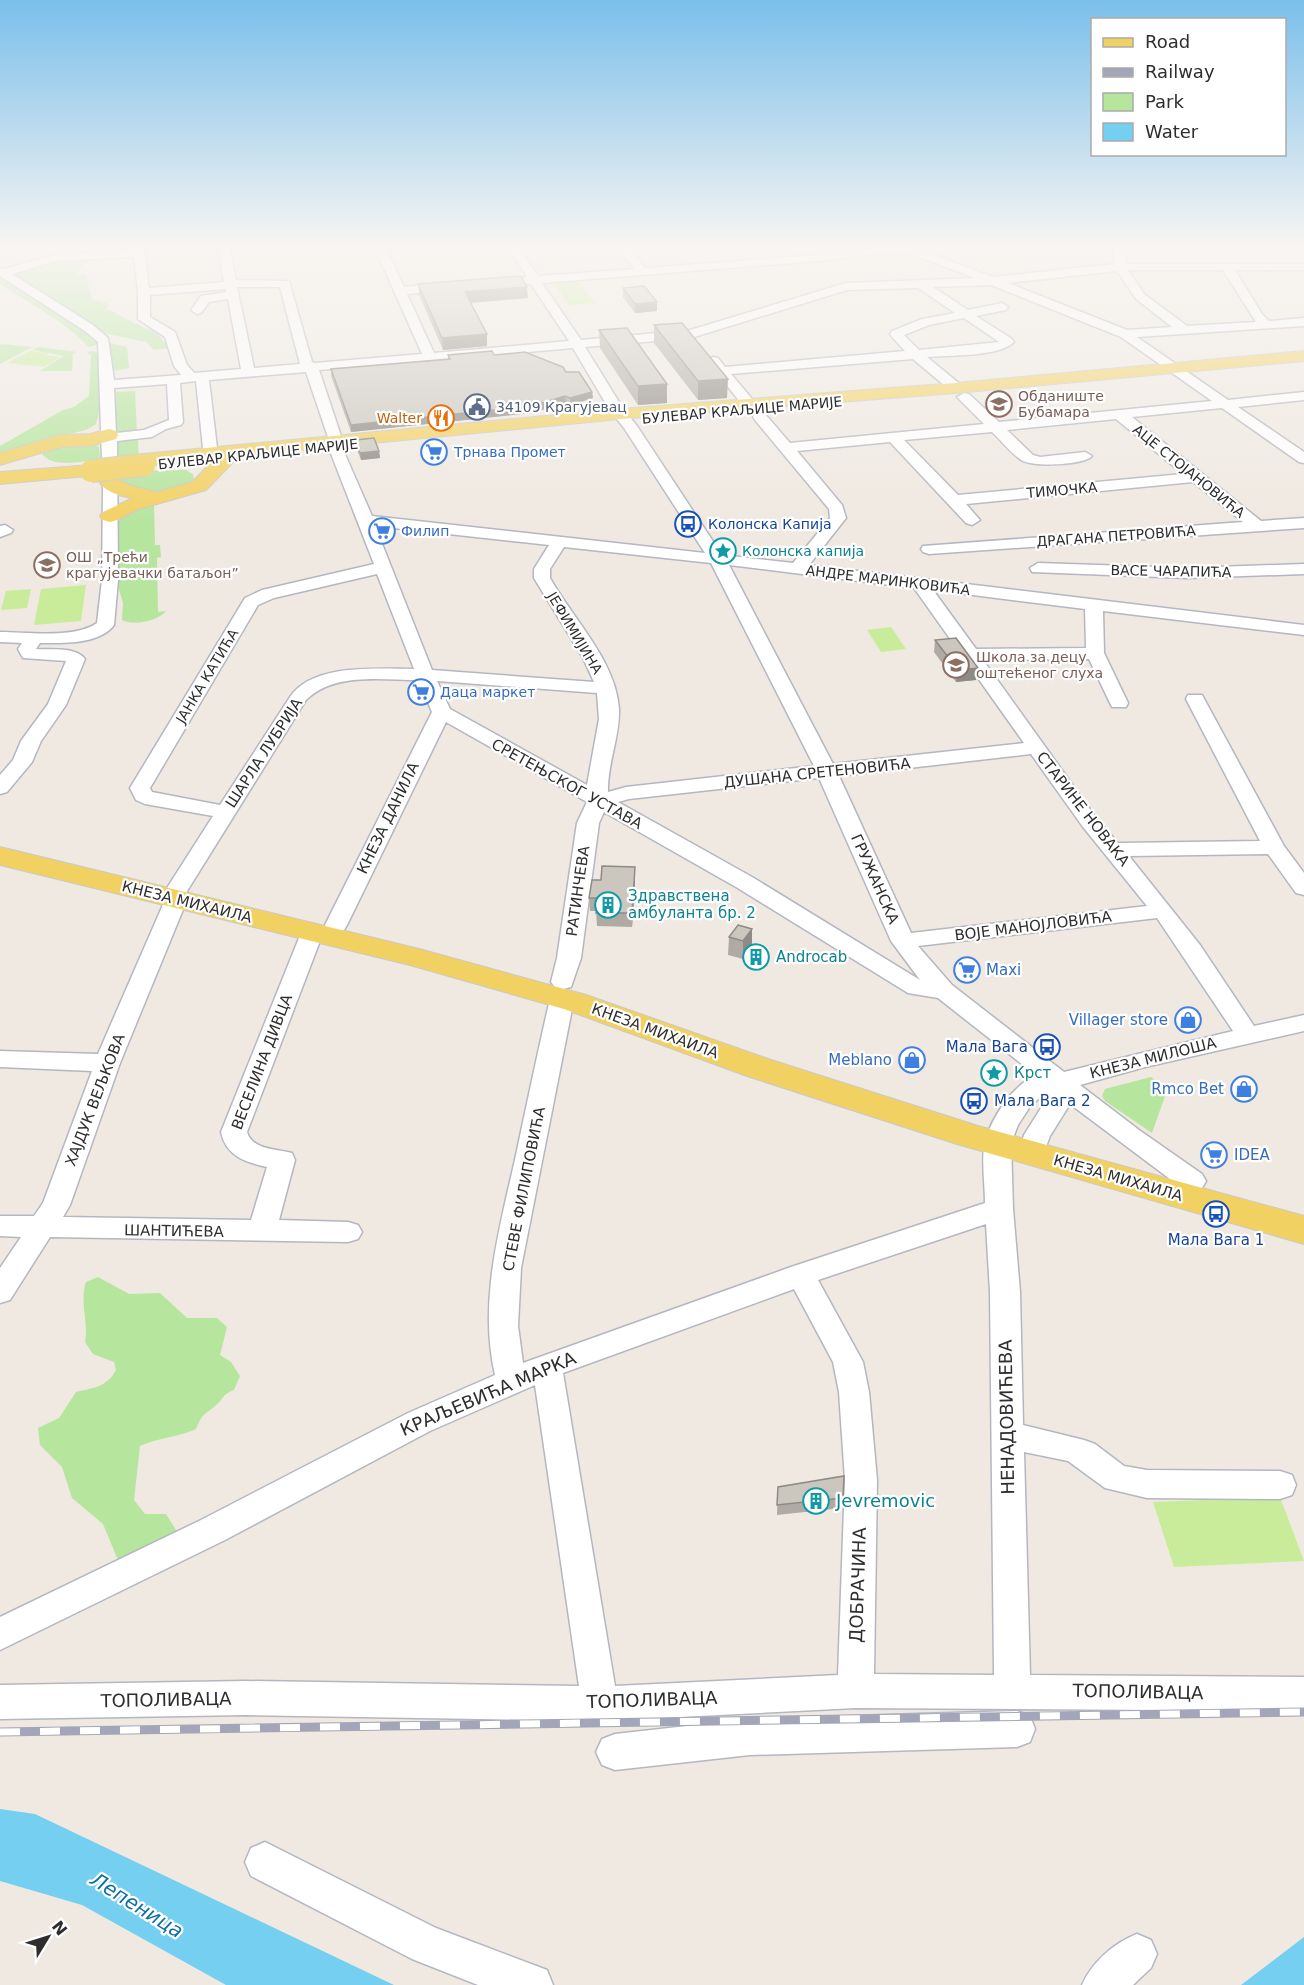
<svg xmlns="http://www.w3.org/2000/svg" width="1304" height="1985" font-family="'DejaVu Sans',sans-serif">
  <rect width="100%" height="100%" fill="#efe9e1"/>
  <path fill="#b6e59e" d="M88,258l1,2 -13,14h10l6,26 17,4 -2,5 39,20 8,-2 7,5 -4,1 7,9 7,-1v7l-17,2 -8,-8 -44,-9 -93,-60 42,-12z
    M0,275l83,53 17,16 -11,3c-25,-26 -58,-43 -89,-63z
    M109,343l18,4 2,21 -15,3z
    M2,344l30,3 -32,17v-19z
    M38,347l39,5 -4,2 -1,17h-32l24,-15 -32,-6z
    M94,351l5,4 2,50 -5,19 -10,6 -51,12 -35,12v-8l63,-36 11,-3 15,-11 2,-41 -4,-3z
    M135,391l2,43 -21,2 -2,-44z
    M138,437l1,34 47,-1 7,4 1,8c-22,8 -62,19 -79,-5l1,-38z
    M92,443l7,4 1,12c-16,2 -47,10 -58,-5l6,-6z
    M154,504l1,41h5l1,12 -4,1 1,54 8,-1c-8,10 -32,15 -44,9l1,-17 -5,-17 -1,-67 3,-4z
    M1151,1077l9,6 5,13 -13,37 -47,-32 -3,-5 3,-7z
    M98,1277l31,17 31,-1 27,25h30l10,9 -7,28 11,7 9,14 -6,14c-14,6 -10,9 -19,16 -12,10 -12,7 -19,23 -18,8 -38,9 -56,17l-6,54 11,14h21l10,16 -2,9 -56,21 -15,-36 -31,-26 -10,-31 -22,-22 -2,-17 21,-10 17,-26c17,-4 31,-5 40,-22l-2,-8 -21,-8 -8,-12c4,-20 -6,-39 1,-60z"/>
  <path fill="#c9ec9a" d="M577,280l18,23 -26,2 -16,-23z
    M30,351l18,2 -2,2 15,2 -17,10 -37,-4z
    M86,585l-5,36 -47,4 7,-36z
    M31,589l-4,19 -26,2 5,-19z
    M891,627l15,22 -25,3 -14,-22z
    M1280,1497l24,64 -130,6 -21,-65z"/>
  <path fill="#75cff0" d="M0,1809l35,5 359,171h-168l-144,-80 -82,-24z
    M1304,1937v48h-63z"/>
  <g fill="none" stroke-linecap="round" stroke-linejoin="round">
    <g stroke="#b4b7c1" stroke-width="3">
      <path id="minor" d="M122,246h18l4,3 5,39 75,-6 -6,-36h11l7,34 53,1 23,81 3,1 107,-9 -48,-108h11l19,41 46,-4 6,4 -6,4 -43,3 27,59 135,-12 -38,-57h-11l-6,-3 2,-2 11,-2 -20,-31h11l20,30 96,-7 -17,-23h11l17,22 172,-13 71,-9h33l-3,3 75,28 122,-13 -3,-18h11l3,18h178v6h-69l27,44 7,7 35,-3v8l-167,11 91,63 76,-8v8l-66,7 66,45v11l-5,-1 -77,-54 -90,9 129,104 43,-3v10l-375,26 -6,-2 -2,-3 2,-3 320,-24 -50,-40 -227,22 14,16 -8,5 -6,-2 -76,-81 -93,9 45,54 4,13 -37,47 495,60v10l-201,-24 1,42 24,50 -2,4h-14l-2,-4 -21,-44 -106,1 114,159 21,24 142,-2 -74,-142 2,-4h14l82,151 20,27v22l-8,-2 -28,-39 -139,2 71,89 54,81 50,-11v16l-159,36 -65,18 59,45 63,44 4,7 -4,7 -10,3 -10,-3 -112,-84 -20,32 -9,24 -9,2 -9,-2 -4,-7 5,-18 22,-35 1,-8 -16,13 -13,20 -7,18 2,66 7,83 3,133 61,15 11,4 29,22 23,4 133,1 12,4 4,10 -4,10 -12,4 -133,-1 -42,-10 -37,-27 -44,-9 6,223 274,2v34l-448,-3 -256,13 -354,-6 -246,4v-34l246,-4 333,5 -44,-301 -105,46 -205,109 -225,110v-33l201,-97 207,-107 87,-38c-17,-74 5,-148 21,-220 11,-52 22,-104 34,-156l3,-5 9,-3 9,3 3,5 -53,269 -3,58 5,37 268,-96 194,-64c0,-19 -4,-43 0,-61 6,-23 28,-59 52,-66l-99,-78 -30,-5 -172,-106 -132,-75 -5,11 -18,135 -10,29 -8,2 -8,-2 -4,-5 6,-24 20,-135 10,-21 -141,-80 -99,203 -3,5 -8,2 -8,-2 -3,-5 107,-213 -14,-32c-36,0 -84,-8 -112,20l-117,188 -3,5 -6,1 7,6 -67,163 -50,142 -7,12 188,3 16,-53c-22,-5 -41,-11 -46,-35l80,-199 3,-5 8,-2 8,2 3,5 -76,199c5,18 30,17 45,21l3,7 -16,60 69,2 10,3 4,7 -4,7 -10,3 -298,-5 -40,63 -10,3v-35l21,-31 -21,-1v-20h34l9,-13 49,-132 -92,-4v-16l98,3 67,-154 3,-5 6,-1 -7,-6 46,-72 -68,-12 -9,-4 -6,-12 115,-190 17,-8 112,-26 -46,-118 2,-3 -24,-71 -97,8 8,68 -7,4 -7,-4 -7,-67 -16,2 3,39 -2,3 -15,4 -14,8 -35,4 1,139 -4,45c-15,20 -52,18 -74,18l-4,6c15,1 39,-3 49,10l-19,46 -25,36 -9,21 -25,30 -7,2v-19l13,-15 8,-19 27,-37 18,-43 -43,-3 -5,-9 4,-6 -22,-1v-10c26,0 75,7 97,-9l5,-43 1,-91 -5,-147 -13,-11 -85,-55v-8l4,1 50,-14 76,-5zM903,251l72,27 -129,5 -156,47 -109,10 -39,-57 275,-22zM134,257l4,35v27l27,18 9,29 7,9 -67,5 -6,-42 -15,-13 -81,-51 43,-13zM1128,270h95l33,52 -69,4 -43,-32zM1117,271l19,28 36,28 -45,3 -119,-47zM991,285l130,52 91,64 -213,21 -30,-28 -5,-1 -7,4 27,27 -194,19 -25,-29h-10l-2,3 2,3 74,89 1,9 -37,45 -71,-8 -85,-129 -15,-19 -37,-60 106,-9 156,-48 71,-2 37,25 -33,6 -30,12 -2,3 2,3 13,14 -180,16 -7,-9 -5,-1 -6,4 34,42 5,1 7,-4 -22,-26 182,-15 38,32 5,1 7,-4 -2,-3 -34,-28c21,-2 73,0 87,-15l-2,-3 -36,-23 30,-6 2,-3 -6,-4 -34,7 -35,-23zM237,287h43l20,77 -46,4zM226,289v3l-25,4 -10,14 6,4 4,-1 8,-11 19,-3 13,70 -47,4 -7,-8 -12,-33 -25,-15v-22zM964,318l35,24 -80,8 -15,-15 25,-10zM573,348l36,61 15,19 81,125 -333,-37 -31,-71 2,-3 -24,-72zM167,384l2,36 -25,10 -28,3 -2,-45zM1116,419l67,55 -225,21 -54,-55 88,-8c9,8 20,23 31,29 12,6 61,4 69,-5l-7,-4 -45,5 -7,-2 -26,-25zM375,526l174,19 -15,24v9l49,80 11,24 -162,-12zM564,547l147,16 103,203 -188,21 -18,5c-1,-28 12,-55 11,-83 -3,-48 -46,-90 -69,-131v-9zM729,565l185,23 110,155 -191,21zM377,574l37,95c-37,0 -101,-6 -124,28l-70,108 -68,-13 -2,-4 108,-183 16,-7zM933,590l152,19 1,39 -110,1zM437,681l160,12 2,26 -12,66 -137,-76zM1031,754l52,73 64,79 -236,27 -72,-157zM819,778l72,163 29,39 -168,-103 -134,-75 11,-3zM1157,918l76,113 -169,41 -112,-87 -34,-39zM986,1224l4,68 4,383 -120,-1 3,-194 -8,-88 -6,-30 -45,-82zM794,1289l39,73 6,30 6,88 -7,195 -223,11 -52,-313z
        M5,525l8,5 -2,3 -11,4v-11z
        M1038,563l149,5 117,-4v10l-117,4 -155,-6 -2,-4z
        M1017,1711l13,5 5,13 -5,13 -13,5 -267,8 -135,15 -13,-5 -6,-13 6,-13 13,-5 135,-15z
        M265,1842l171,86 111,42 6,15h-75l-66,-26 -161,-83 -6,-14 6,-14z
        M1137,1934l14,6 6,14 -6,14 -18,17h-51c10,-23 32,-42 55,-51z"/>
    </g>
    <g stroke="#c9c9c9" stroke-width="2">
      <path id="major" d="M1304,351v10l-348,32 -336,26 -381,37 -33,34 -67,19 -22,11 -7,2 -7,-2 -3,-4 3,-4 30,-14c-12,-2 -26,-5 -33,-15l3,-4 7,-2 22,9 25,6 35,-10 23,-23 -72,7 -7,-2 -3,-4 3,-4 7,-2 477,-45 336,-26z
        M109,429l7,2 2,4 -2,4 -25,7 -30,1 -61,18v-12l60,-18 30,-1z
        M91,465l7,2 3,4 -3,4 -98,9v-12z
        M0,847l419,102 167,46 185,65 207,66 326,90v28l-347,-100 -210,-68 -183,-67 -154,-44 -410,-100z"/>
    </g>
    <use href="#minor" fill="#fff" fill-rule="evenodd"/>
    <use href="#major" fill="#f2d163" fill-rule="evenodd"/>
    <g stroke="#a3a6b8" stroke-width="9">
      <path id="rail" d="M0,1732l1304,-20"/>
    </g>
    <use href="#rail" stroke="#fff" stroke-width="7" stroke-dasharray="20" stroke-linecap="butt"/>
    <g stroke="#c9c9c9" stroke-width="24" stroke-linecap="butt">
      <path id="major-bridge" d="M91,471l53,-6"/>
    </g>
    <use href="#major-bridge" stroke="#f2d163" stroke-width="22"/>
  </g>
  <path fill="#afaba4" d="M418,284l110,14 -57,5 16,31v12l-44,4 -24,-55z
    M623,288l34,14v9l-22,2 -12,-16z
    M654,325l73,73 -29,2 -44,-57z
    M599,330l68,54v19l-29,2 -38,-57z
    M448,355h46l72,17 26,20 1,6 -22,7 -5,-2 -34,10 -181,19 -20,-56v-7l117,-10z
    M356,440l23,11 1,7 -19,2 -5,-13z
    M935,640l43,28 -2,12 -20,2 -22,-30z
    M635,880l-3,47 -35,-1 -1,-15h-6l-1,-13z
    M738,925l14,21 -9,13 -15,-4 1,-18z
    M778,1487l65,11 -1,10 -65,7z"/>
  <path fill="#8e8b86" d="M527,287l1,11 -62,5 -1,-11z
    M657,302v9l-22,2v-9z
    M487,334v12l-44,4 -1,-12z
    M728,379l-1,19 -29,2v-19z
    M667,384v19l-29,2v-19z
    M592,392l1,6 -22,7 -1,-7z
    M565,396l1,7 -34,10 -181,19v-7z
    M379,451l1,7 -19,2 -1,-7z
    M978,668l-2,12 -20,2 2,-12z
    M635,867v13l-3,47v-14z
    M752,929v17l-9,13v-18z"/>
  <path fill="#cbc7bf" stroke="#8e8b86" stroke-width="1.5" d="M521,276l6,11 -62,5 22,42 -45,4 -24,-54z
    M644,286l13,16 -22,2 -12,-16z
    M682,323l46,56 -30,2 -44,-56z
    M627,328l40,56 -29,2 -39,-56z
    M492,351l2,4 31,-3 38,15 3,5h13l13,20 -22,6 -5,-2 -33,10 -181,19 -20,-56 119,-10 -2,-4z
    M374,438l5,13 -19,2 -4,-13z
    M956,638l22,30 -20,2 -23,-30z
    M602,866l33,1 -3,46h-36l2,-15h-9l3,-18h9z
    M738,925l14,4 -9,12 -14,-4z
    M844,1476l-1,22 -66,7 1,-18z"/>
  <linearGradient id="sky" x2="0" y2="1"><stop stop-color="#7abfeb"/><stop offset="0.47" stop-color="#f8f5f2"/><stop offset="1" stop-color="#f8f5f2" stop-opacity="0"/></linearGradient>
  <rect width="1304" height="524" fill="url(#sky)"/>
  <defs>
    <g id="school-ring" transform="scale(1.35)"><circle r="9.5" fill="#fff" stroke="#8d6e63" stroke-width="1.5"/><path d="M0-5L7-2L0 1L-7-2ZM-4 1L0 2.5L4 1V4Q0 6-4 4Z" fill="#8d6e63"/></g>
    <g id="civic-ring" transform="scale(1.35)"><circle r="9.5" fill="#fff" stroke="#5c6f8a" stroke-width="1.5"/><path d="M-.6-6.5H3V-4.5H.6V-3L4-1V1h2V6H-6V1h2V-1L-.6-3ZM-1.2 2.5V6h2.4V2.5Z" fill="#5c6f8a"/></g>
    <g id="restaurant-ring" transform="scale(1.35)"><circle r="9.5" fill="#fff" stroke="#e8710a" stroke-width="1.5"/><path d="M-5-6h1v4h1v-4h1v4h1v-4h1v5L-1.5 .5V6h-2V.5L-5-1ZM5-6V6H3V1.5H1.5Q1.5-4 5-6Z" fill="#e8710a"/></g>
    <g id="supermarket-ring" transform="scale(1.35)"><circle r="9.5" fill="#fff" stroke="#3f7fe0" stroke-width="1.5"/><path d="M-6-5.5h2.5l.6 2H6L4.5 2H-2.5L-4.4-4H-6ZM-1.5 3.2a1.3 1.3 0 1 0 .1 0ZM3 3.2a1.3 1.3 0 1 0 .1 0Z" fill="#3f7fe0"/></g>
    <g id="bus-ring" transform="scale(1.35)"><circle r="9.5" fill="#fff" stroke="#1a4fb4" stroke-width="1.5"/><path d="M-5-6H5V4H4V6H2V4H-2V6H-4V4H-5ZM-3.5-4V0h7V-4ZM-3.5 1.2v1.5H-2V1.2ZM2 1.2v1.5H3.5V1.2Z" fill="#1a4fb4"/></g>
    <g id="sight-ring" transform="scale(1.35)"><circle r="9.5" fill="#fff" stroke="#0f9aa8" stroke-width="1.5"/><path d="M0-6L1.8-2.2L6-1.7L2.9 1.2L3.7 5.4L0 3.3L-3.7 5.4L-2.9 1.2L-6-1.7L-1.8-2.2Z" fill="#0f9aa8"/></g>
    <g id="building-ring" transform="scale(1.35)"><circle r="9.5" fill="#fff" stroke="#0f9aa8" stroke-width="1.5"/><path d="M-4-6H4V6H1V3H-1V6H-4ZM-2.5-4.3h1.7v1.8h-1.7ZM.8-4.3h1.7v1.8H.8ZM-2.5-1h1.7V.8h-1.7ZM.8-1h1.7V.8H.8Z" fill="#0f9aa8"/></g>
    <g id="shop-ring" transform="scale(1.35)"><circle r="9.5" fill="#fff" stroke="#3f7fe0" stroke-width="1.5"/><path d="M-5-2.5h2.3a2.7 3.5 0 0 1 5.4 0H5L5.5 6h-11ZM-1.5-2.5h3a1.5 2.3 0 0 0-3 0Z" fill="#3f7fe0"/></g>
  </defs>
  <g fill-rule="evenodd">
    <use href="#school-ring" x="999" y="404"/>
    <use href="#civic-ring" x="477" y="407"/>
    <use href="#restaurant-ring" x="441" y="418"/>
    <use href="#supermarket-ring" x="434" y="452"/>
    <use href="#bus-ring" x="688" y="524"/>
    <use href="#supermarket-ring" x="382" y="531"/>
    <use href="#sight-ring" x="723" y="551"/>
    <use href="#school-ring" x="47" y="565"/>
    <use href="#school-ring" x="956" y="665"/>
    <use href="#supermarket-ring" x="421" y="692"/>
    <use href="#building-ring" x="608" y="905"/>
    <use href="#building-ring" x="756" y="957"/>
    <use href="#supermarket-ring" x="967" y="970"/>
    <use href="#shop-ring" x="1188" y="1020"/>
    <use href="#bus-ring" x="1047" y="1047"/>
    <use href="#shop-ring" x="912" y="1060"/>
    <use href="#sight-ring" x="994" y="1073"/>
    <use href="#shop-ring" x="1244" y="1089"/>
    <use href="#bus-ring" x="974" y="1101"/>
    <use href="#supermarket-ring" x="1214" y="1155"/>
    <use href="#bus-ring" x="1216" y="1214"/>
    <use href="#building-ring" x="816" y="1501"/>
  </g>
  <g text-anchor="middle" stroke-width="4.5" stroke-linejoin="round" paint-order="stroke">
    <g font-size="14" fill="#785e54" stroke="#fff" text-anchor="start">
      <text x="1018" y="401">Обданиште<tspan x="1018" dy="16">Бубамара</tspan></text>
      <text x="66" y="562">ОШ „Трећи<tspan x="66" dy="16">крагујевачки батаљон”</tspan></text>
      <text x="976" y="662">Школа за децу<tspan x="976" dy="16">оштећеног слуха</tspan></text>
    </g>
    <g font-size="14" fill="#4e5e75" stroke="#fff" text-anchor="start">
      <text x="496" y="412">34109 Крагујевац</text>
    </g>
    <g font-size="14" fill="#2e2e2e" stroke="#fff">
      <text transform="translate(742 410) rotate(-5)" y="5">БУЛЕВАР КРАЉИЦЕ МАРИЈЕ</text>
      <text transform="translate(258 454) rotate(-6)" y="5">БУЛЕВАР КРАЉИЦЕ МАРИЈЕ</text>
      <text transform="translate(1189 471) rotate(39)" y="5">АЦЕ СТОЈАНОВИЋА</text>
      <text transform="translate(1062 490) rotate(-5)" y="5">ТИМОЧКА</text>
      <text transform="translate(1116 536) rotate(-4)" y="5">ДРАГАНА ПЕТРОВИЋА</text>
      <text transform="translate(1171 571) rotate(1)" y="5">ВАСЕ ЧАРАПИЋА</text>
      <text transform="translate(888 580) rotate(7)" y="5">АНДРЕ МАРИНКОВИЋА</text>
      <text transform="translate(575 633) rotate(59)" y="5">ЈЕФИМИЈИНА</text>
      <text transform="translate(207 676) rotate(-59)" y="5">ЈАНКА КАТИЋА</text>
    </g>
    <g font-size="14" fill="#c56008" stroke="#fff" text-anchor="end">
      <text x="422" y="423">Walter</text>
    </g>
    <g font-size="14" fill="#366cbe" stroke="#fff" text-anchor="start">
      <text x="454" y="457">Трнава Промет</text>
      <text x="401" y="536">Филип</text>
      <text x="440" y="697">Даца маркет</text>
    </g>
    <g font-size="14" fill="#164399" stroke="#fff" text-anchor="start">
      <text x="708" y="529">Колонска Капија</text>
    </g>
    <g font-size="14" fill="#0d838f" stroke="#fff" text-anchor="start">
      <text x="742" y="556">Колонска капија</text>
    </g>
    <g font-size="15" fill="#2e2e2e" stroke="#fff">
      <text transform="translate(264 753) rotate(-57)" y="5">ШАРЛА ЛУБРИЈА</text>
      <text transform="translate(817 773) rotate(-6)" y="5">ДУШАНА СРЕТЕНОВИЋА</text>
      <text transform="translate(567 784) rotate(29)" y="5">СРЕТЕЊСКОГ УСТАВА</text>
      <text transform="translate(1083 809) rotate(52)" y="5">СТАРИНЕ НОВАКА</text>
      <text transform="translate(388 818) rotate(-64)" y="5">КНЕЗА ДАНИЛА</text>
      <text transform="translate(875 879) rotate(66)" y="5">ГРУЖАНСКА</text>
      <text transform="translate(578 891) rotate(-82)" y="5">РАТИНЧЕВА</text>
      <text transform="translate(187 902) rotate(14)" y="5">КНЕЗА МИХАИЛА</text>
      <text transform="translate(1033 926) rotate(-7)" y="5">ВОЈЕ МАНОЈЛОВИЋА</text>
      <text transform="translate(655 1031) rotate(20)" y="5">КНЕЗА МИХАИЛА</text>
      <text transform="translate(1153 1058) rotate(-14)" y="5">КНЕЗА МИЛОША</text>
      <text transform="translate(262 1062) rotate(-69)" y="5">ВЕСЕЛИНА ДИВЦА</text>
      <text transform="translate(95 1100) rotate(-69)" y="5">ХАЈДУК ВЕЉКОВА</text>
      <text transform="translate(1118 1178) rotate(16)" y="5">КНЕЗА МИХАИЛА</text>
      <text transform="translate(524 1189) rotate(-79)" y="5">СТЕВЕ ФИЛИПОВИЋА</text>
      <text transform="translate(174 1231) rotate(1)" y="5">ШАНТИЋЕВА</text>
    </g>
    <g font-size="15" fill="#0d838f" stroke="#fff" text-anchor="start">
      <text x="628" y="901">Здравствена<tspan x="628" dy="17">амбуланта бр. 2</tspan></text>
      <text x="776" y="962">Androcab</text>
      <text x="1014" y="1078">Крст</text>
    </g>
    <g font-size="15" fill="#366cbe" stroke="#fff" text-anchor="end">
      <text x="986" y="975" text-anchor="start">Maxi</text>
      <text x="1168" y="1025">Villager store</text>
      <text x="892" y="1065">Meblano</text>
      <text x="1224" y="1094">Rmco Bet</text>
      <text x="1234" y="1160" text-anchor="start">IDEA</text>
    </g>
    <g font-size="15" fill="#164399" stroke="#fff" text-anchor="end">
      <text x="1028" y="1052">Мала Вага</text>
      <text x="994" y="1106" text-anchor="start">Мала Вага 2</text>
      <text x="1216" y="1245" text-anchor="middle">Мала Вага 1</text>
    </g>
    <g font-size="18" fill="#2e2e2e" stroke="#fff">
      <text transform="translate(488 1394) rotate(-23)" y="6">КРАЉЕВИЋА МАРКА</text>
      <text transform="translate(1007 1417) rotate(-91)" y="6">НЕНАДОВИЋЕВА</text>
      <text transform="translate(858 1585) rotate(-88)" y="6">ДОБРАЧИНА</text>
      <text transform="translate(1138 1692) rotate(1)" y="6">ТОПОЛИВАЦА</text>
      <text transform="translate(166 1700) rotate(-1)" y="6">ТОПОЛИВАЦА</text>
      <text transform="translate(652 1700) rotate(-2)" y="6">ТОПОЛИВАЦА</text>
    </g>
    <g font-size="18" fill="#0d838f" stroke="#fff" text-anchor="start">
      <text x="836" y="1507">Jevremovic</text>
    </g>
    <g font-size="20" font-style="italic" fill="#0d6fa3" stroke="#fff">
      <text transform="translate(137 1905) rotate(32)" y="7">Лепеница</text>
    </g>
  </g>
  <rect x="1091" y="18" width="195" height="138" fill="#ffffff" stroke="#ababab" stroke-width="1.5"/>
  <rect x="1103" y="38" width="30" height="9" fill="#f2d163" stroke="#ababab" stroke-width="1.5"/>
  <text x="1145" y="48" font-size="18" fill="#2e2e2e">Road</text>
  <rect x="1103" y="68" width="30" height="9" fill="#a3a6b8" stroke="#ababab" stroke-width="1.5"/>
  <text x="1145" y="78" font-size="18" fill="#2e2e2e">Railway</text>
  <rect x="1103" y="93" width="30" height="18" fill="#b6e59e" stroke="#ababab" stroke-width="1.5"/>
  <text x="1145" y="108" font-size="18" fill="#2e2e2e">Park</text>
  <rect x="1103" y="123" width="30" height="18" fill="#75cff0" stroke="#ababab" stroke-width="1.5"/>
  <text x="1145" y="138" font-size="18" fill="#2e2e2e">Water</text>
  <g transform="translate(48 1937) rotate(52)" stroke="#ffffff" stroke-width="4.5" paint-order="stroke">
  <path d="M0-4.5L10 22L0 15L-10 22Z" fill="#2e2e2e"/>
  <text y="-9" font-size="16" font-weight="bold" text-anchor="middle" fill="#2e2e2e">N</text>
  </g>
</svg>
